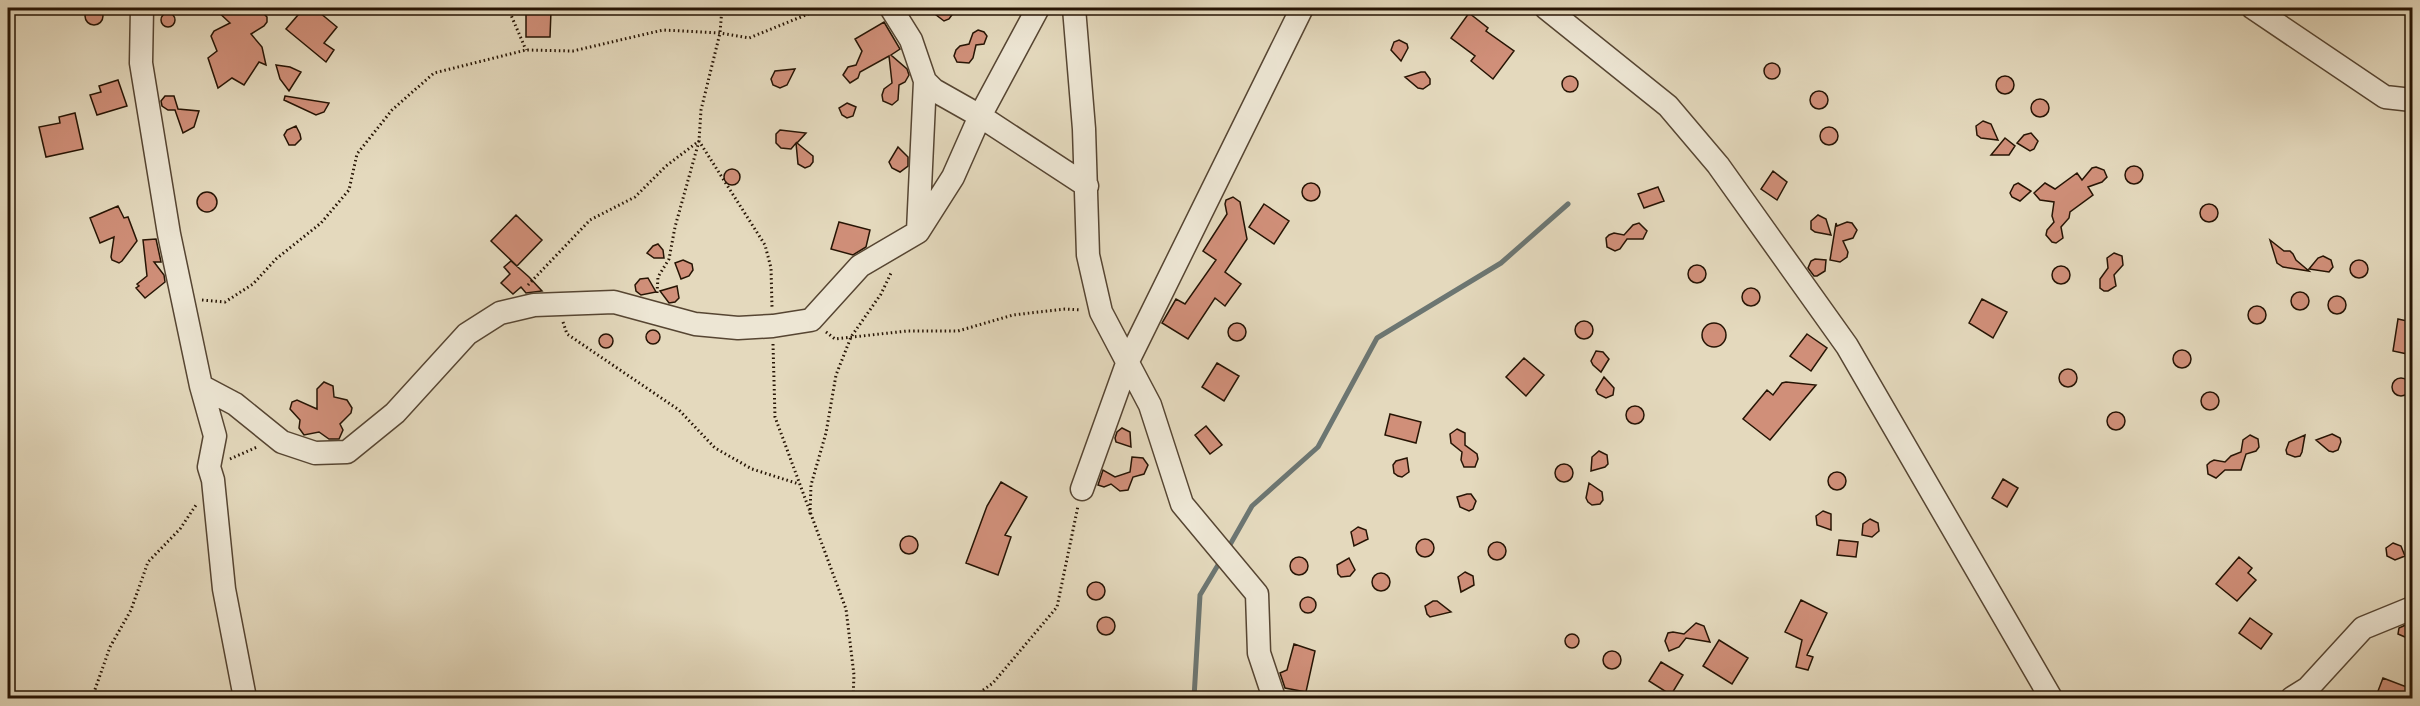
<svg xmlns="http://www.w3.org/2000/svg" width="2420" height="706" font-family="'IM FELL Double Pica',serif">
  <rect width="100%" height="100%" fill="#e4d9bd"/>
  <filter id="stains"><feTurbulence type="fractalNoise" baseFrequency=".00333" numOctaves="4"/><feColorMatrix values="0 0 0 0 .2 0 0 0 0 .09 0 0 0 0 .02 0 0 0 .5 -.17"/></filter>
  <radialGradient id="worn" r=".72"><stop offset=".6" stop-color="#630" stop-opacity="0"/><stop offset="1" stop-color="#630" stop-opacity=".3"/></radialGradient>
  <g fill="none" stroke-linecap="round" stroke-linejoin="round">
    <path stroke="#6c7672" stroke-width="5" d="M1227,550l25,-44 66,-59 59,-109 124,-75 67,-59
      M1194,698l6,-103 21,-35"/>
  </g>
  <path fill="#d08f79" stroke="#261404" stroke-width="1.5" d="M85 16a9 9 0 1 1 18 0a9 9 0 1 1-18 0Z
    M214,8h44l9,9v5l-3,4 -13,8 11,13 4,18 -7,-3 -15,23 -12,-7 -14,10 -10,-30 9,-7 -6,-15 3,-5 16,-8z
    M304,8h10l23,19 -13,16 10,7 -8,12 -40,-33z
    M927,8h30l-8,11 -5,2z
    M526,10l25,1 -1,26h-24z
    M161 20a7 7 0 1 1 14 0a7 7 0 1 1-14 0Z
    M1469,13l19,15 -2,3 28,20 -21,28 -22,-18 4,-5 -24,-18z
    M884,22l16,27 -9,6 16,14 2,6 -4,7 -6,3 -1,15 -6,5 -9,-4 -1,-6 2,-6 8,-6 -3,-27 -29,16 -2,6 -8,5 -7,-8 5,-8 8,-2 6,-14 -7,-12z
    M978,30l6,2 3,4 -3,8 -8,1 -3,13 -4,5 -12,-1 -3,-6 2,-6 4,-4 9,-2 4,-11z
    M1399,40l8,4 1,4 -7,13 -10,-11 3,-8z
    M1764 71a8 8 0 1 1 16 0a8 8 0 1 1-16 0Z
    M276,65l14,2 11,5 -12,19 -9,-12z
    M795,69l-8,16 -7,3 -7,-3 -2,-6 4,-8z
    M1421,72h4l5,7v5l-7,5 -5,-1 -13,-11z
    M1562 84a8 8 0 1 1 16 0a8 8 0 1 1-16 0Z
    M1996 85a9 9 0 1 1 18 0a9 9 0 1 1-18 0Z
    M118,80l9,26 -30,9 -7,-20 11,-3 -2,-6z
    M1810 100a9 9 0 1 1 18 0a9 9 0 1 1-18 0Z
    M165,96h9l4,13 21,2 -5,16 -11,6 -8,-23h-7l-6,-4 -1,-5z
    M285,96l44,7 -5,9 -8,3 -32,-15z
    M2031 108a9 9 0 1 1 18 0a9 9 0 1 1-18 0Z
    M847,103l9,4 -3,9 -6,2 -5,-3 -3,-7z
    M75,113l8,36 -37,8 -7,-30 21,-4 -1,-6z
    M1983,121l8,3 7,16 -17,-2 -4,-3 -1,-9z
    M296,126l4,8 1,5 -6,6h-6l-5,-10 3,-5z
    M1820 136a9 9 0 1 1 18 0a9 9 0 1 1-18 0Z
    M780,130l26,3 -9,10 16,13v6l-3,4 -5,2 -7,-4 -2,-21 -5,6 -10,-1 -5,-5v-9z
    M2031,133l7,8 -4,8 -4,2 -13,-8 7,-8z
    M2005,138l10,8 -6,9h-18z
    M898,147l10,10v9l-8,6 -8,-4 -3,-6z
    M2125 175a9 9 0 1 1 18 0a9 9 0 1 1-18 0Z
    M2096,167l8,3 3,7 -5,5 -14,5 5,8 -23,17 -1,6 -8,9 2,11 -7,5 -4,-1 -6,-7 1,-5 7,-8 -2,-6 2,-14 -14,-2 -6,-7 11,-10 10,6 22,-16 5,7 10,-12z
    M724 177a8 8 0 1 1 16 0a8 8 0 1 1-16 0Z
    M1773,171l14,11 -10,18 -16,-11z
    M2018,183l13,8 -11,10 -8,-4 -2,-4 4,-8z
    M1302 192a9 9 0 1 1 18 0a9 9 0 1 1-18 0Z
    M1658,187l6,14 -20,7 -6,-14z
    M197 202a10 10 0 1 1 20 0a10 10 0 1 1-20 0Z
    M1233,197l7,5 7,37 -22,33 16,12 -16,22 -10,-8 -27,41 -26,-16 14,-24 9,5 31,-44 -13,-9 24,-37 -2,-10 1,-4z
    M1264,204l25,17 -15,23 -25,-17z
    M2200 213a9 9 0 1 1 18 0a9 9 0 1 1-18 0Z
    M118,206l6,12 4,-1 9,24 -15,20 -3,2 -7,-3 -1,-3 3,-20 -14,6 -10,-25z
    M516,215l26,25 -25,26 -26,-25z
    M1818,215l8,4 5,16 -16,-3 -4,-3v-8z
    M839,222l31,8 -4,17 -13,8 -22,-6z
    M1847,222l5,1 5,7 -4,8 -10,3 5,11 -1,5 -7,5 -10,-2 6,-37 1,3z
    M1639,223l8,8 -4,8h-16l-7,10 -5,2 -8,-4 -1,-9 3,-3 5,-2 10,2 9,-10z
    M156,239l5,23h-7l10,13 1,7 -20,16 -9,-10 3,-2 -2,-2 10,-8 -4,-36z
    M2270,240l14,11h6l3,3 3,6 13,11 -26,-4 -6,-4z
    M658,244l5,6 1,8h-10l-7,-5 6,-7z
    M2114,253l8,3 1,9 -9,10 2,11 -8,5h-4l-4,-3v-9l8,-11 -1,-10z
    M2323,256l8,4 2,7 -4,5 -20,-3 9,-11z
    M1815,259l11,1 -1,11 -8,5h-3l-6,-8 3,-7z
    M683,260l9,4 1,6 -4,6 -8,3 -6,-16z
    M2350 269a9 9 0 1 1 18 0a9 9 0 1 1-18 0Z
    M511,261l18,16 13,14 -16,2 -5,-6 -8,7 -12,-11 9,-9 -6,-7z
    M1688 274a9 9 0 1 1 18 0a9 9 0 1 1-18 0Z
    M2052 275a9 9 0 1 1 18 0a9 9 0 1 1-18 0Z
    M648,278l8,14 -15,3 -5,-4 -1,-6 5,-6z
    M677,286l2,12 -4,4 -6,1 -9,-12z
    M1742 297a9 9 0 1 1 18 0a9 9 0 1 1-18 0Z
    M2291 301a9 9 0 1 1 18 0a9 9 0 1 1-18 0Z
    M2328 305a9 9 0 1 1 18 0a9 9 0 1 1-18 0Z
    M1982,299l25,13 -14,26 -24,-15z
    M2248 315a9 9 0 1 1 18 0a9 9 0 1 1-18 0Z
    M2398,319l14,3v33l-19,-4z
    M1575 330a9 9 0 1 1 18 0a9 9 0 1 1-18 0Z
    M1702 335a12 12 0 1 1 24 0a12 12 0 1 1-24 0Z
    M1228 332a9 9 0 1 1 18 0a9 9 0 1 1-18 0Z
    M646 337a7 7 0 1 1 14 0a7 7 0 1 1-14 0Z
    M599 341a7 7 0 1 1 14 0a7 7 0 1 1-14 0Z
    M1807,334l20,14 -16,23 -21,-15z
    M2173 359a9 9 0 1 1 18 0a9 9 0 1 1-18 0Z
    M1596,351l7,1 6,7 -8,13 -8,-7 -2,-4z
    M1524,358l20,17 -18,21 -20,-19z
    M1217,363l22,13 -15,25 -22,-14z
    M2059 378a9 9 0 1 1 18 0a9 9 0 1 1-18 0Z
    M1604,377l10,11 -1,7 -7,3 -8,-4 -2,-4z
    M2392 387a9 9 0 1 1 18 0a9 9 0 1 1-18 0Z
    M324,382l9,4 1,11 13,3 5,8 -1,5 -11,11 3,6 -4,9h-10l-10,-7 -15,3 -5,-7 1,-8 -10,-11 2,-7 5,-2 20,9v-20z
    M1786,382l30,3 -46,55 -27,-21 24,-29 6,5 9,-12z
    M2201 401a9 9 0 1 1 18 0a9 9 0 1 1-18 0Z
    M1626 415a9 9 0 1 1 18 0a9 9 0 1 1-18 0Z
    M2107 421a9 9 0 1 1 18 0a9 9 0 1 1-18 0Z
    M1390,414l31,8 -5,21 -31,-8z
    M1206,426l16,19 -12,9 -15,-19z
    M1122,428l8,4 1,15 -15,-5 -1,-4 2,-6z
    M1457,429l8,4v12l12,9 1,5 -3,8h-11l-3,-7 1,-8 -11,-9 -1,-9z
    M2332,434l8,4 1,4 -3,8 -5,2 -4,-1 -13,-11z
    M2250,435l8,4 1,8 -3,4 -10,3 -5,16h-16l-9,8 -8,-4 -1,-9 3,-3 4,-2 11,2 6,-6 10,-4 2,-12z
    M2305,435l-3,17 -2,4 -5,1 -8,-3 -1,-4 3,-8z
    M1599,451l8,4 1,9 -3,3 -14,4 1,-14z
    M1132,457l11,1 5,7 -4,9 -11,3 -5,13 -8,1 -9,-7 -7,3 -6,-2 5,-15 12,7 15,-5z
    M1407,458l2,14 -7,5 -4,-1 -4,-3 -1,-8 3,-4z
    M1555 473a9 9 0 1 1 18 0a9 9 0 1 1-18 0Z
    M1828 481a9 9 0 1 1 18 0a9 9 0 1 1-18 0Z
    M2003,479l15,9 -11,19 -15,-9z
    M1001,482l26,15 -22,38 6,2 -13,38 -32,-12 21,-57z
    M1589,483l13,9 1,8 -3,4 -8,1 -4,-3 -2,-4z
    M1467,494h4l5,7 -3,8 -4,2 -9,-4 -3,-10z
    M1823,511l8,3v16l-14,-5 -1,-9z
    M1870,519l8,4 1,8 -7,6 -10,-2 1,-11z
    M1358,527l8,3 2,9 -14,7 -3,-14z
    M900 545a9 9 0 1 1 18 0a9 9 0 1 1-18 0Z
    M1416 548a9 9 0 1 1 18 0a9 9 0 1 1-18 0Z
    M1839,540l19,2 -2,15 -19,-2z
    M1488 551a9 9 0 1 1 18 0a9 9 0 1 1-18 0Z
    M2393,543l8,3 4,10 -10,4 -8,-4 -1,-8z
    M2239,557l13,11 -4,5 8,7 -19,21 -21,-17z
    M1290 566a9 9 0 1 1 18 0a9 9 0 1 1-18 0Z
    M1349,558l6,12 -5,6 -9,1 -3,-3 -1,-9z
    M1465,572l8,4 1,9 -13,7 -3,-15z
    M1372 582a9 9 0 1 1 18 0a9 9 0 1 1-18 0Z
    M1087 591a9 9 0 1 1 18 0a9 9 0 1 1-18 0Z
    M1300 605a8 8 0 1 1 16 0a8 8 0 1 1-16 0Z
    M1801,600l26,13 -20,42 6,2 -5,13 -12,-3 6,-27 -17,-8z
    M1433,601h4l14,11 -21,5 -3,-3 -2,-8z
    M1097 626a9 9 0 1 1 18 0a9 9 0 1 1-18 0Z
    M2250,618l22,16 -11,15 -22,-16z
    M2412,622v18l-14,-6 1,-6z
    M1696,623l8,3 6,16 -24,-4 -7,9 -10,4 -4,-10 3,-8 5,-1 11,2z
    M1565 641a7 7 0 1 1 14 0a7 7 0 1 1-14 0Z
    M1719,640l29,18 -16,26 -29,-18z
    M1294,644l21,7 -9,41 -21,-4 -5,-15 7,-3z
    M1603 660a9 9 0 1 1 18 0a9 9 0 1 1-18 0Z
    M1661,662l22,13 -12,20 -22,-14z
    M2383,678l29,11v10h-15l-19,-8z"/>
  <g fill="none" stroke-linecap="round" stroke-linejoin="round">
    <g stroke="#564532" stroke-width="25">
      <path id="minor" d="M142,8l-1,55 28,171 32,152 14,50 -6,31 4,13 11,109 21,109
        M891,8l20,32 14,41 9,9 46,26 107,70
        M1074,8l10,121 4,126 13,57 49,93 32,99 75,90 2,59 15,45
        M1546,8l122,98 50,59 129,181 204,352
        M2253,8l132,89 27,3
        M918,231l7,-150
        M201,386l34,18 47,38 33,11 32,-1 48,-39 72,-79 33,-21 34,-8 80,-3 81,22 43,4 35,-2 38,-6 49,-54 58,-34 35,-55 27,-61 58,-108
        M1082,489l46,-128 174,-353
        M2292,698l16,-10 55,-60 49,-20"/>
    </g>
    <path stroke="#261404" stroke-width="3" stroke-dasharray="1.5 3" stroke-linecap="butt" d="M508,8l18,42
      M722,8l-2,25 -19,77 -2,31 66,104 6,23 1,39
      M528,285l62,-65 45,-23 31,-31 33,-25
      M657,293l1,-16 11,-18 6,-32 24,-86
      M202,300l23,2 28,-18 23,-25 45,-36 28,-33 8,-36 35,-44 42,-37 92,-23 47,1 90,-21 57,3 29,5 74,-30
      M563,322l4,12 112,76 36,38 37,21 47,15
      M826,332l9,7 72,-8h51l55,-16 52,-6 16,1
      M773,344l2,73 71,192 8,66 -1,23
      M230,459l27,-12
      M810,514l1,-29 15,-52 10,-58 15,-38 30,-43 11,-23
      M92,698l18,-51 21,-37 17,-48 32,-33 16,-24
      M972,698l21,-15 64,-76 21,-101"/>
    <use href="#minor" stroke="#ede6d4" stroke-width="22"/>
  </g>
  <rect width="2420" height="706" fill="none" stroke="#e4d9bd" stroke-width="30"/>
  <rect x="9" y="9" width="2402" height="688" fill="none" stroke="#261404" stroke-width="3"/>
  <rect x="15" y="15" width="2390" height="676" fill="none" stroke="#261404" stroke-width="1.5"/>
  <rect width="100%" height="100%" filter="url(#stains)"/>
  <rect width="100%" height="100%" fill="url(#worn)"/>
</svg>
